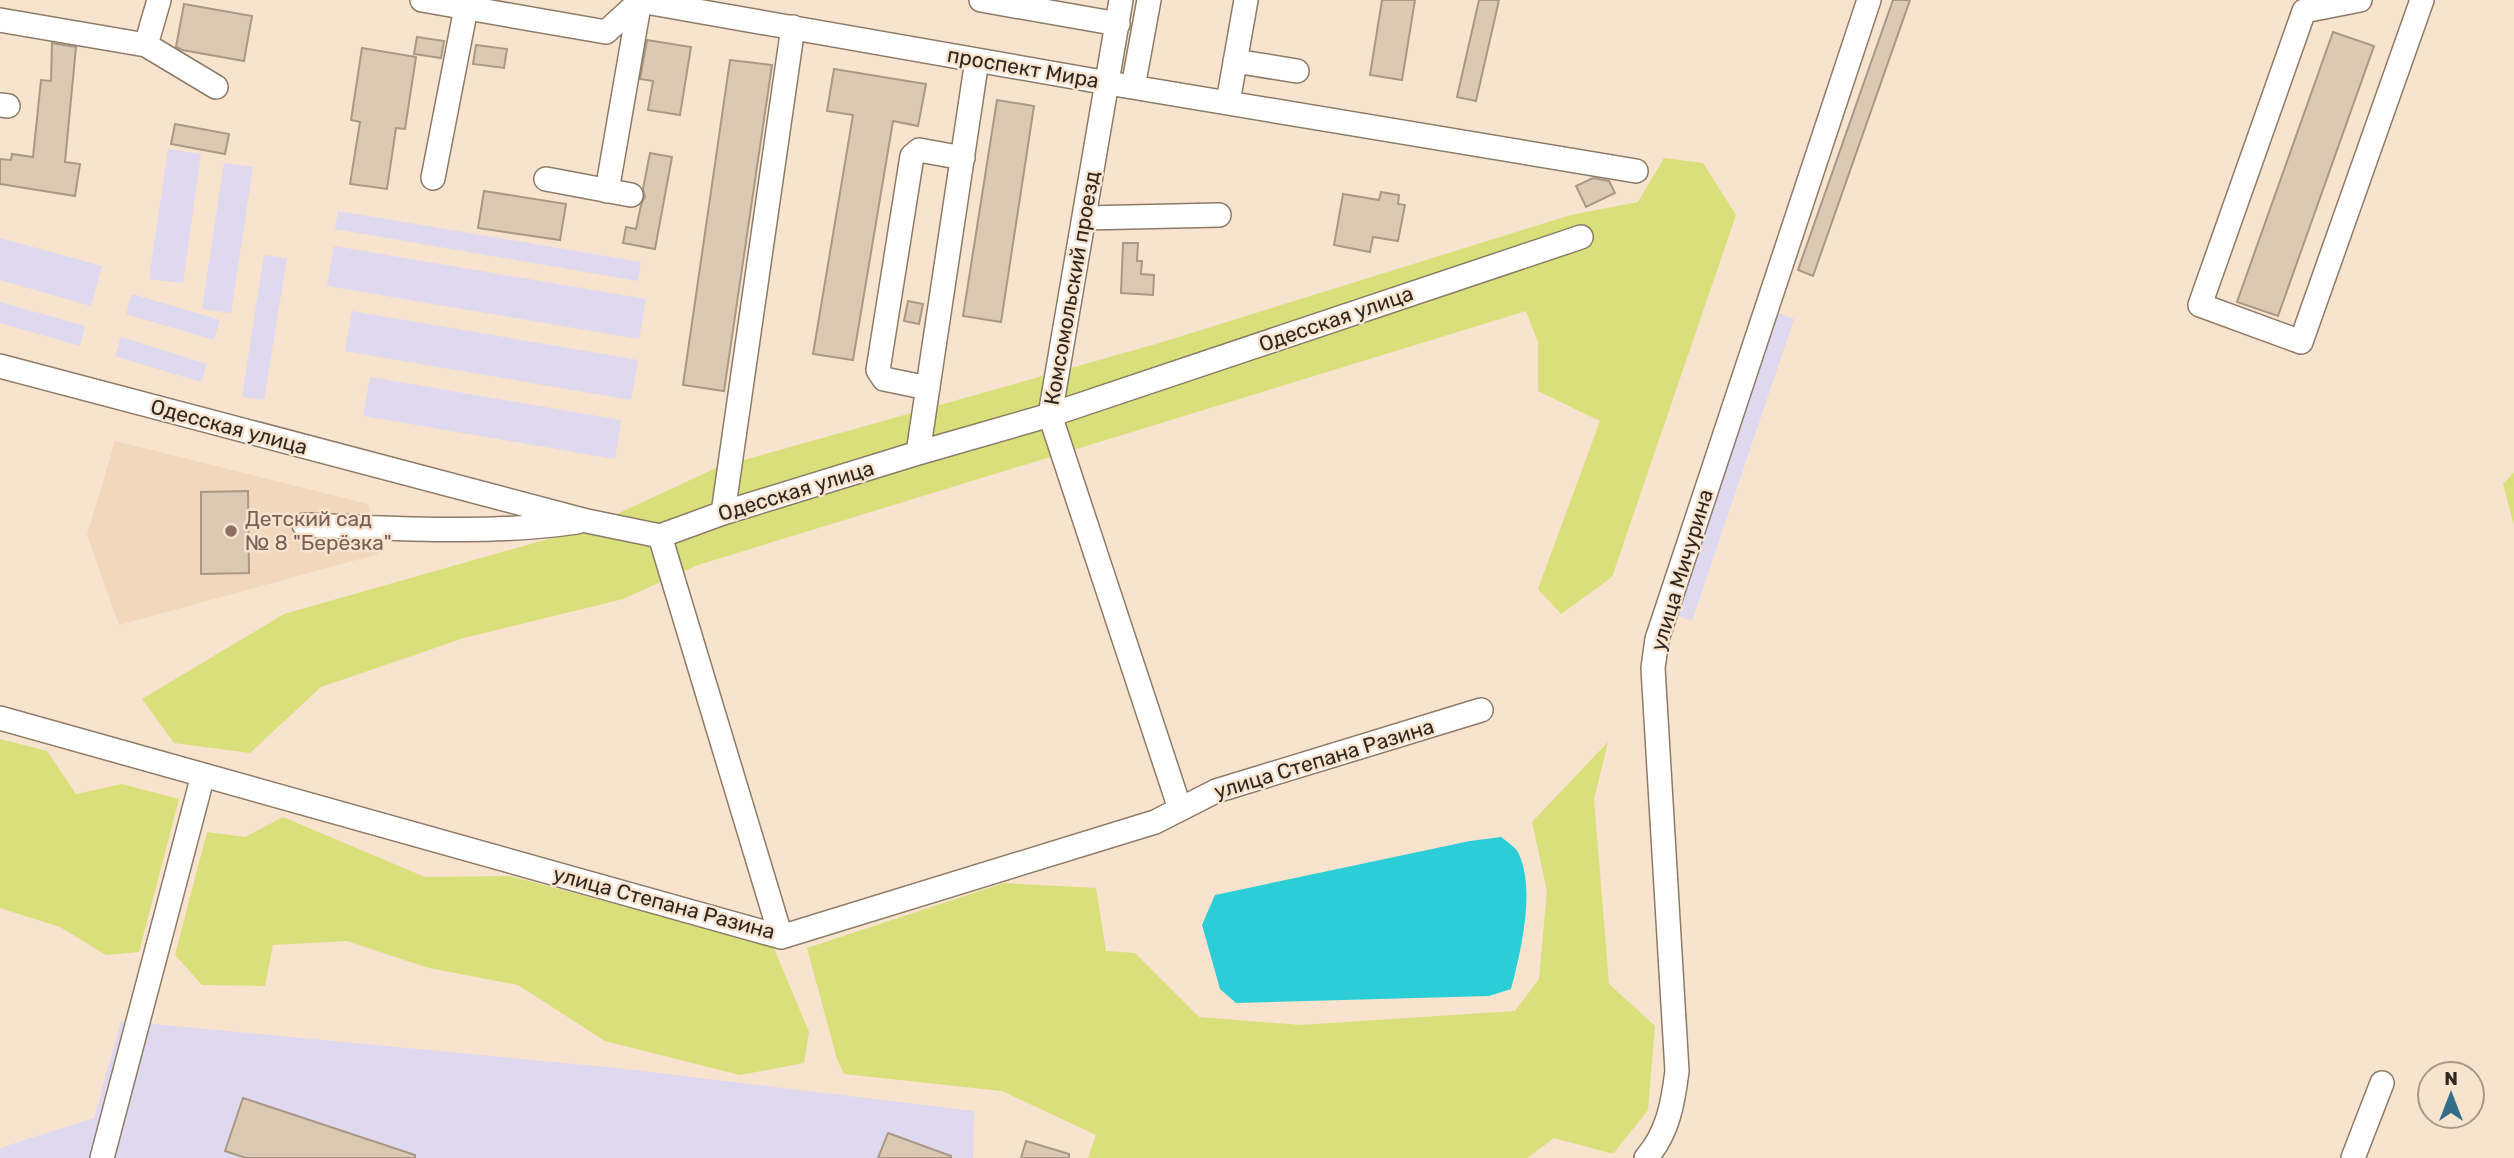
<svg xmlns="http://www.w3.org/2000/svg" width="2514" height="1158" font-family="Rubik,sans-serif">
  <rect width="100%" height="100%" fill="#f7e3ce"/>
  <path fill="#ded9ef" d="M168,149l33,5 -18,129 -34,-4z
    M224,163l29,4 -22,146 -29,-4z
    M338,211l303,51 -3,19 -303,-52z
    M0,238l102,28 -11,40 -91,-26z
    M334,246l312,53 -7,40 -312,-53z
    M264,255l23,3 -23,142 -22,-3z
    M132,294l88,26 -6,20 -88,-26z
    M0,302l85,24 -5,20 -80,-23z
    M352,311l286,49 -7,40 -286,-49z
    M1778,313l16,6 -102,302 -17,-6z
    M121,337l86,27 -6,18 -86,-26z
    M370,377l251,43 -6,39 -252,-43z
    M121,1021l496,47 357,43 -1,47h-973v-9l9,-4 85,-27z"/>
  <path fill="#f1d7bc" d="M115,441l253,63 10,50 -259,71 -32,-90z"/>
  <path fill="#d9df7a" d="M1664,158l39,5 33,52 -124,362 -51,37 -23,-25 62,-168 -62,-30v-49l-12,-31 -828,254 -75,34 -159,39 -143,49 -71,66 -76,-10 -32,-44 142,-85 303,-86 129,-60 440,-124 415,-129 67,-13z
    M2514,472v53l-11,-41z
    M0,739l47,12 29,43 46,-10 57,15 -40,153 -33,3 -46,-28 -60,-19z
    M1608,742l-14,57 15,185 46,42 -7,84 -35,44 -59,-16 -27,20h-439l8,-23 -94,-44 -158,-17 -7,-15 -30,-111 197,-65 92,5 10,63 29,2 64,64 101,8 215,-14 24,-32 8,-88 -15,-69z
    M283,817l142,60 85,-1 263,70 36,86 -5,31 -64,12 -135,-34 -87,-56 -89,-17 -82,-27 -74,4 -8,41 -63,-1 -27,-30 32,-123 38,5z"/>
  <path fill="#2bcdd6" d="M1501,837c6,5 13,9 17,15 18,37 3,98 -7,137l-22,7 -253,7 -16,-14 -18,-64 13,-30 255,-54z"/>
  <path fill="#dcc9b4" stroke="#aa9884" stroke-width="2" d="M1382,0h33l-13,80 -32,-5z
    M1479,0h20l-23,101 -19,-4z
    M1893,0h17l-97,276 -15,-6z
    M184,4l68,12 -8,45 -62,-11 -6,-3z
    M2333,32l41,14 -96,270 -41,-14z
    M417,37l27,4 -3,17 -27,-4z
    M647,40l44,7 -11,68 -32,-5 5,-29 -13,-2z
    M52,43l24,4 -11,115 15,2 -5,32 -75,-12v-25l11,1 1,-6 21,3 8,-77 10,1z
    M476,45l31,4 -3,19 -31,-4z
    M362,48l54,9 -11,72 -9,-1 -9,61 -37,-5 10,-62 -9,-2z
    M730,60l42,5 -48,326 -41,-6z
    M834,69l92,15 -8,42 -25,-5 -40,239 -40,-6 40,-239 -26,-4z
    M997,100l37,6 -33,216 -38,-6z
    M175,124l54,10 -4,20 -54,-10z
    M650,153l22,4 -17,92 -32,-6 3,-16 10,2 5,-24 4,-8 -2,-8z
    M1593,178l16,3 6,12 -29,14 -10,-21z
    M484,191l82,13 -6,36 -82,-12z
    M1381,192l18,3 -1,9 7,1 -7,36 -25,-4 -3,15 -36,-7 9,-51 36,6z
    M1123,243h15l-1,18h5l-1,13 13,1 -1,20 -32,-2z
    M908,301l15,3 -4,20 -15,-3z
    M248,491l1,82 -48,1v-82z
    M243,1098l172,57v3h-169l-21,-7z
    M888,1133l63,23v2h-73z
    M1026,1141l43,13v4h-48z"/>
  <g fill="none" stroke-linecap="round" stroke-linejoin="round">
    <g stroke="#8d7b67" stroke-width="26">
      <path id="minor" d="M422,0l184,32 34,-31 468,82 528,88
        M981,0l137,24
        M1121,0l-71,415 130,394
        M2360,0l-56,11 -104,294 101,37 121,-342
        M0,20l146,25 13,-45
        M146,45l70,42
        M1235,61l62,10
        M1133,87l16,-87
        M1228,102l18,-102
        M0,105l8,1
        M433,178l33,-170
        M546,179l85,16
        M607,191l33,-191
        M1085,218l134,-3
        M0,366l587,155 73,15 63,-23 195,-60 132,-38 531,-178
        M928,388l-44,-9 -6,-9 34,-214 7,-6 44,8
        M918,453l59,-393
        M723,513l70,-486
        M304,525c90,3 183,10 273,-3
        M660,536l121,401
        M0,718l781,219 374,-115 61,-31 265,-81
        M102,1158l101,-383
        M1646,1158c22,-25 27,-55 31,-87l-24,-403 4,-29 212,-639
        M2353,1158l29,-75"/>
    </g>
    <use href="#minor" stroke="#fff" stroke-width="23"/>
  </g>
  <circle fill="#8d6e63" stroke="#f7e3ce" stroke-width="2.5" cx="231" cy="531" r="7"/>
  <g text-anchor="middle" stroke-width="5" stroke-linejoin="round" paint-order="stroke">
    <g font-size="21" fill="#302820" stroke="#f7e3ce">
      <text transform="translate(1023 68) rotate(10)" y="7">проспект Мира</text>
      <text transform="translate(1072 288) rotate(-80)" y="7">Комсомольский проезд</text>
      <text transform="translate(1336 319) rotate(-19)" y="7">Одесская улица</text>
      <text transform="translate(229 427) rotate(15)" y="7">Одесская улица</text>
      <text transform="translate(796 491) rotate(-17)" y="7">Одесская улица</text>
      <text transform="translate(1682 570) rotate(-73)" y="7">улица Мичурина</text>
      <text transform="translate(1324 759) rotate(-17)" y="7">улица Степана Разина</text>
      <text transform="translate(664 903) rotate(15)" y="7">улица Степана Разина</text>
    </g>
    <g font-size="21" fill="#785e54" stroke="#f7e3ce" text-anchor="start">
      <text x="245" y="526">Детский сад<tspan x="245" dy="24">№ 8 "Берёзка"</tspan></text>
    </g>
  </g>
  <g transform="translate(2451 1095)"><circle r="33" fill="#f7e3ce" stroke="#a79888" stroke-width="2"/>
  <path d="M0-5L12 26L0 18L-12 26Z" fill="#346d87"/>
  <text y="-10" font-size="19" font-weight="bold" text-anchor="middle" fill="#302820">N</text>
  </g>
</svg>
